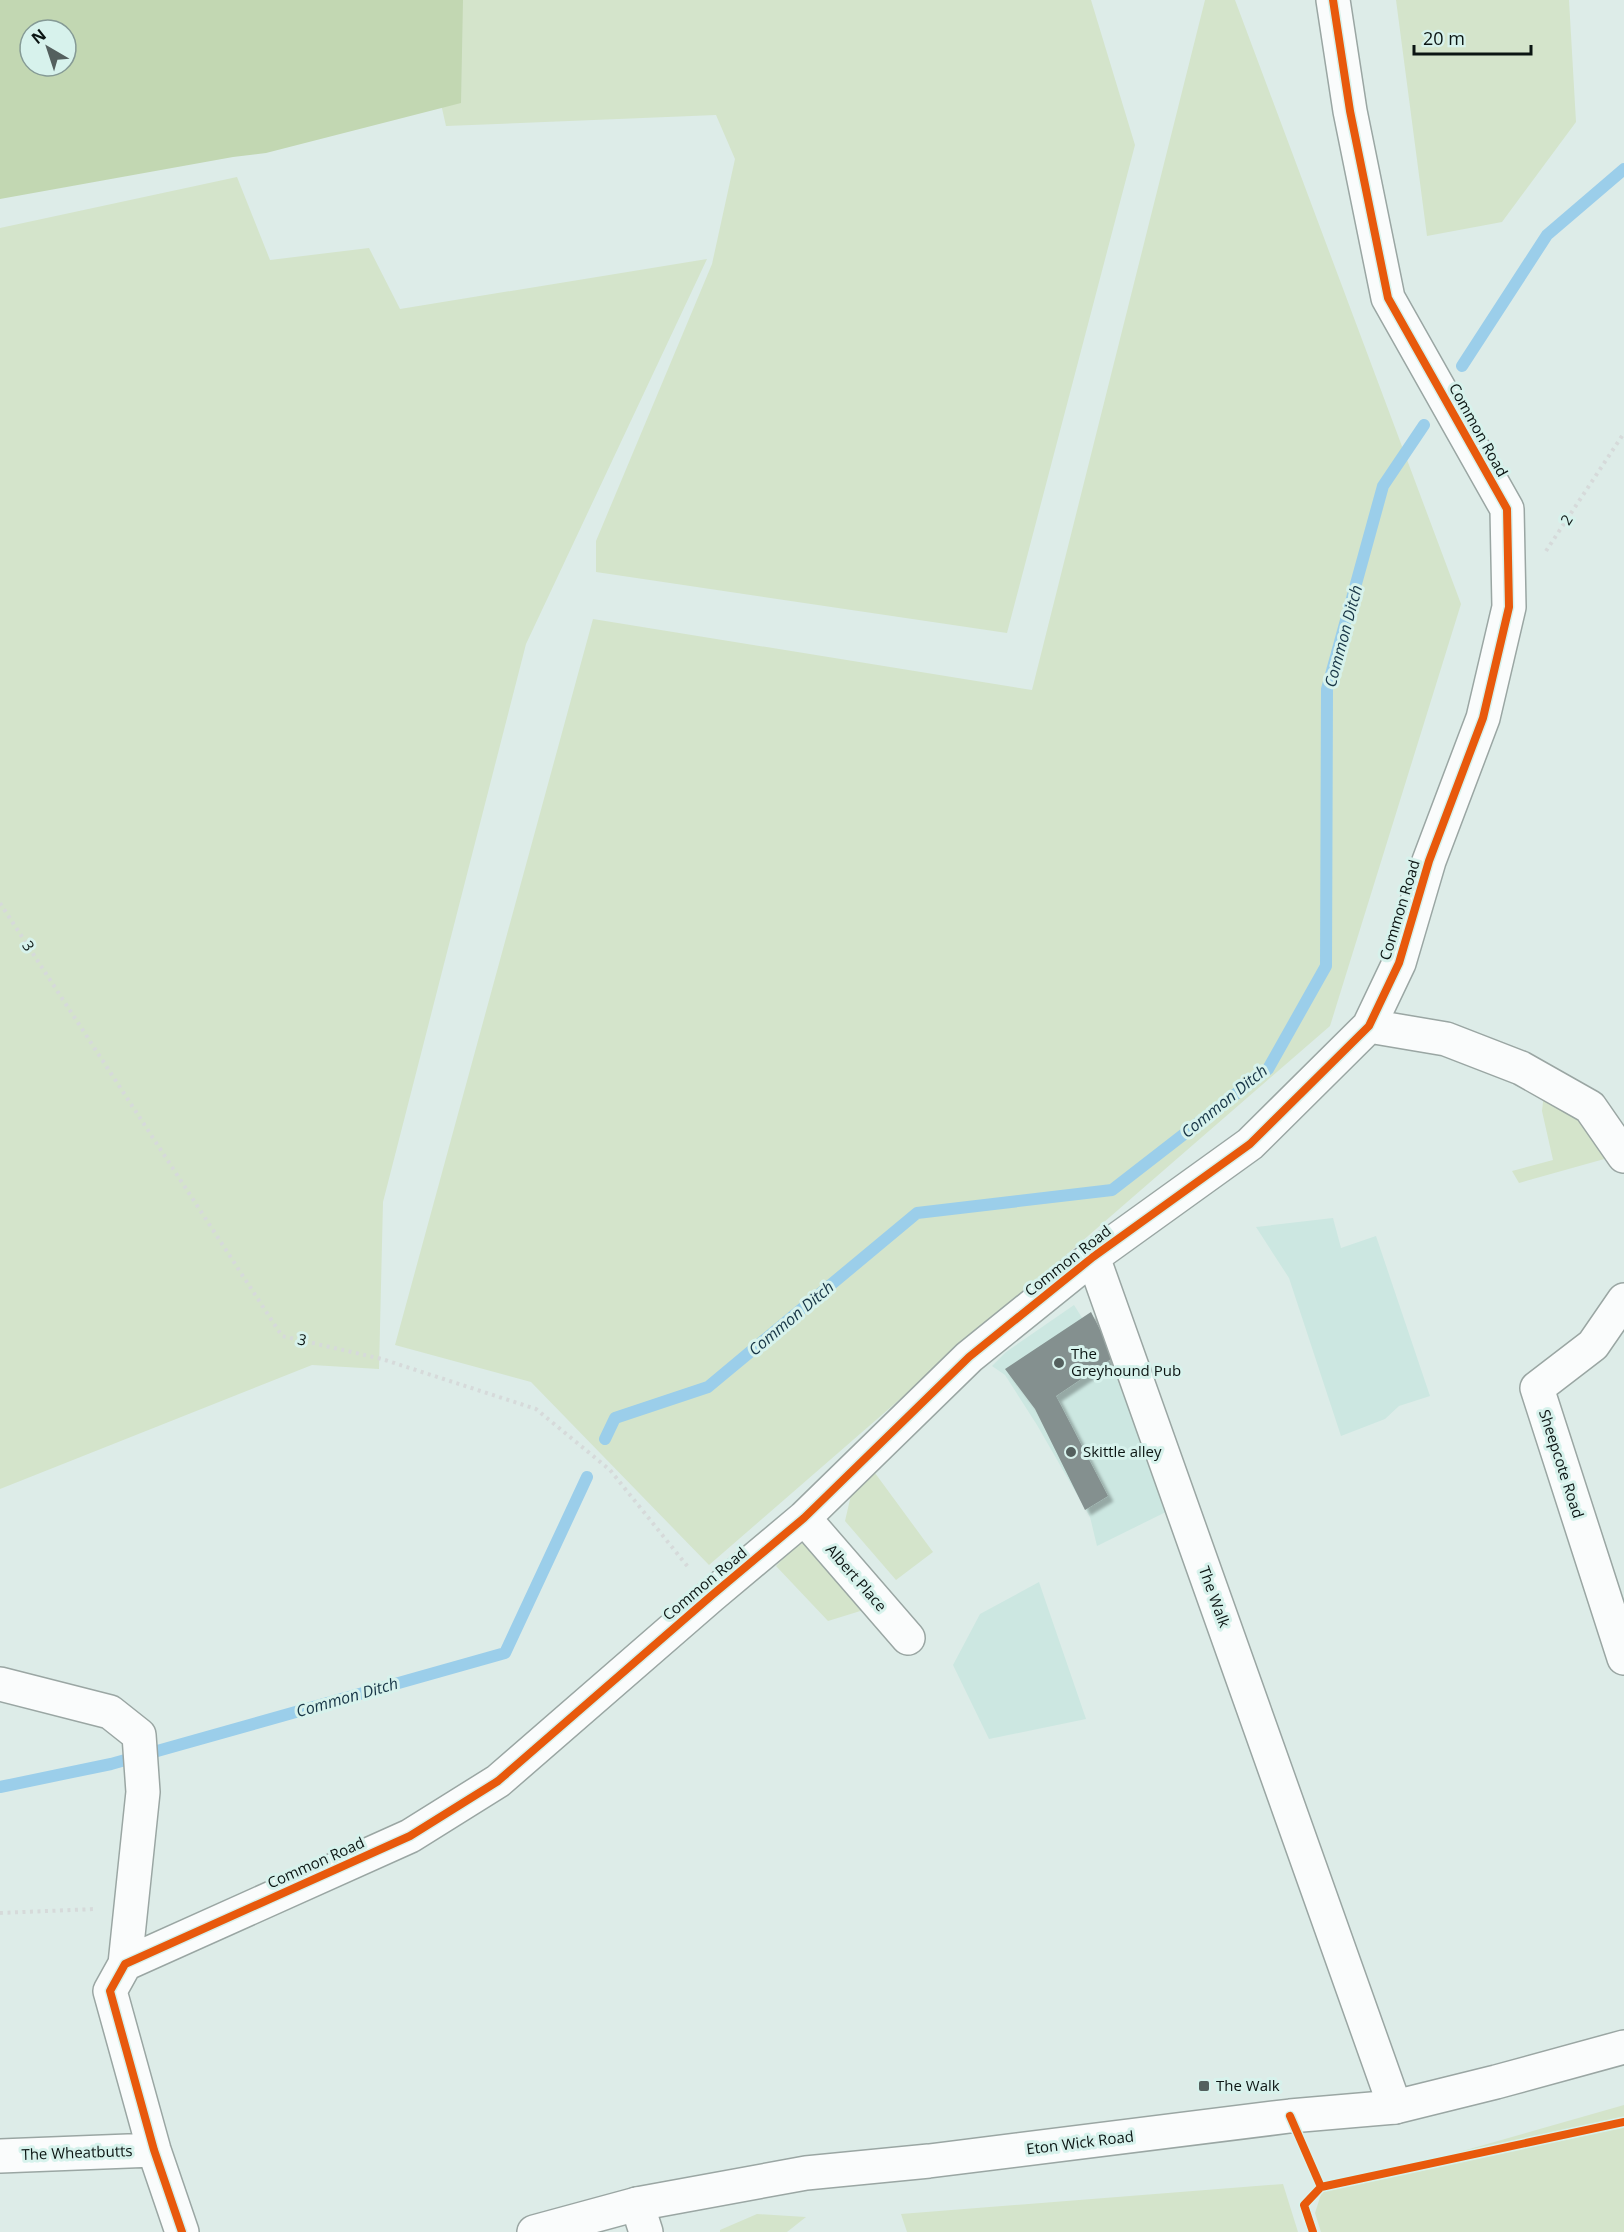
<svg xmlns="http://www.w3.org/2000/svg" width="1624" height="2232" font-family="'Open Sans',sans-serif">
  <defs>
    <filter id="shadow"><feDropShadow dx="5.5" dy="5.5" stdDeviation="1.5" flood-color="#0004"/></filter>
  </defs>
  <rect width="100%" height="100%" fill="#ddece8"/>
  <path fill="#cce7e1" d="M1333,1218l8,30 35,-12 54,160 -31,10 -14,13 -44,17 -52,-158 -33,-51z
    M1074,1305l42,67 60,135 -79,39 -7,-29 -53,-92 -32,-50 -13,-9 14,-14z
    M1039,1582l47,137 -97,20 -36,-74 27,-51z"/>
  <path fill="#d4e4cb" d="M428,0h663l44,145 -128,488 -411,-61v-31l116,-277 23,-105 -19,-44 -270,11 -24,-106z
    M1205,0h30l226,604 -131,422 -621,539 -178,-183 -136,-37 198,-726 439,71z
    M1396,0h173l7,122 -74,100 -75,14z
    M237,177l33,83 99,-12 31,61 307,-50 -181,385 -143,558 -4,167 -67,-4 -312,124v-1261z
    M1553,1088l62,68 -96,27 -7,-12 41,-11 -11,-49 2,-18z
    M875,1473l58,79 -37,28 -51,-59 6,-26z
    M827,1542l43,66 -42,13 -52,-55 21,-22z
    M1624,2105v127h-303l-6,-19 7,-22z
    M1283,2184l15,48h-391l-6,-18z
    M757,2214l49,3 -19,15h-67v-2z"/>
  <path fill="#c2d7b2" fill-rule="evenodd" d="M0,0h463l-2,103 -195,50 -33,4 -233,42zM30,30h36v36h-36z"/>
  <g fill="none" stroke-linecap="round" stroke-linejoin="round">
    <path stroke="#9bceea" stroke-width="12" d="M1462,366l85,-131 77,-66
      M605,1439l10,-21 93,-31 209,-174 195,-23 156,-121 58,-103 1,-277 56,-203 41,-61
      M0,1787l111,-23 394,-111 82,-176"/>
  </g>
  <path fill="#84908f" filter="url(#shadow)" d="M1091,1312l23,45 -58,39 52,100 -23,14 -50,-101 -30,-40z"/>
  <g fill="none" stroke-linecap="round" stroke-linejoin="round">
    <g stroke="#9aa6a3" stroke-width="36">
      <path id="minor" d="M1369,1026l77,13 75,29 69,39 34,49
        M1093,1257l302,850
        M1624,1300l-31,45 -56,43 87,270
        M804,1518l104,120
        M0,1684l110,28 29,23 4,57 -18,172
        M0,2156l154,-6
        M637,2204l9,28
        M182,2232l-28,-82 -44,-159 15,-27 285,-128 88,-55 213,-185 93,-78 165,-161 124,-100 157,-113 119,-118 30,-63 30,-102 54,-143 26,-111 -2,-98 -119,-211 -38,-187 -17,-111"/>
    </g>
    <g stroke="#9aa6a3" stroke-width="36">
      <path id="major" d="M534,2232l103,-28 169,-31 123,-12 361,-45 105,-9 101,-25 128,-35"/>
    </g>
    <path stroke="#d6dada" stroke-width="4" stroke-dasharray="3 4.5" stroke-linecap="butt" d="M1546,551l78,-118
      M0,903l282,433 100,23 154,50 74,61 78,97
      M0,1913l95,-4"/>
    <use href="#minor" stroke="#fafcfc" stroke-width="33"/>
    <use href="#major" stroke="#fafcfc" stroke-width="33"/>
    <g stroke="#d7f2ec" stroke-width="11">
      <path id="cycleway" d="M1290,2116l31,71
        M182,2232l-28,-82 -44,-159 15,-27 285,-128 88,-55 213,-185 93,-78 165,-161 124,-100 157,-113 119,-118 30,-63 30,-102 54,-143 26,-111 -2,-98 -119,-211 -38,-187 -17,-111
        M1313,2232l-9,-27 17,-18 303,-65"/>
    </g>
    <use href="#cycleway" stroke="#e8590c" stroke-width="8"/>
  </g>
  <g fill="#54605e" stroke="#d7f2ec" stroke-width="2">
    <circle cx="1059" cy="1363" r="6"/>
    <circle cx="1071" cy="1452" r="6"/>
    <rect x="1198" y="2080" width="12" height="12" rx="3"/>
  </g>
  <g text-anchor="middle" stroke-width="6" stroke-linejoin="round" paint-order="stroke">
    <g font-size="15" fill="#0b1513" stroke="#d7f2ec">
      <text transform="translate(1478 430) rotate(61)" y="5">Common Road</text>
      <text transform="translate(1567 520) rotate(-57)" y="5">2</text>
      <text transform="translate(1400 910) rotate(-73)" y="5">Common Road</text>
      <text transform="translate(28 946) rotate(57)" y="5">3</text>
      <text transform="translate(1068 1261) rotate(-38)" y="5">Common Road</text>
      <text transform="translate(302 1340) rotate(13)" y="5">3</text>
      <text transform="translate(1561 1464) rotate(72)" y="5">Sheepcote Road</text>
      <text transform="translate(856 1578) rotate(49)" y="5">Albert Place</text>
      <text transform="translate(705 1584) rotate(-40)" y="5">Common Road</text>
      <text transform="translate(1214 1597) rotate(70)" y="5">The Walk</text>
      <text transform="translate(316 1863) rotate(-24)" y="5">Common Road</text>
      <text transform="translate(1080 2143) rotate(-7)" y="5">Eton Wick Road</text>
      <text transform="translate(77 2153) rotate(-2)" y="5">The Wheatbutts</text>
    </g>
    <g font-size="15" fill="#0b1513" stroke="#d7f2ec" text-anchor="start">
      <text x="1071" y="1359">The<tspan x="1071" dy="17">Greyhound Pub</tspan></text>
      <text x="1083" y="1457">Skittle alley</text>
      <text x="1216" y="2091">The Walk</text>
    </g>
    <g font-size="16" font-style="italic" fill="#173546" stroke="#d7f2ec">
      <text transform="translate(1343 636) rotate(-75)" y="6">Common Ditch</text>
      <text transform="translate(1224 1101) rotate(-39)" y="6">Common Ditch</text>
      <text transform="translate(791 1318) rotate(-40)" y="6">Common Ditch</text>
      <text transform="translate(347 1697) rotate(-16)" y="6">Common Ditch</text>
    </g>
  </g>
  <g transform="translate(48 48) rotate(321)"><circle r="28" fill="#d7f2ec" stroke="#859a95" stroke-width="1.5"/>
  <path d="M0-4.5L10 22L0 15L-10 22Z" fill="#54605e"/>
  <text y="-9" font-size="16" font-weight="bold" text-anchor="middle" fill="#0b1513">N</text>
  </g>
  <path d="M1414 45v9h117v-9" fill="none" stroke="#0b1513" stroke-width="3"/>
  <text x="1423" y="45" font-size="18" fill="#0b1513" stroke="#d7f2ec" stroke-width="4.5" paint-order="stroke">20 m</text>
</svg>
